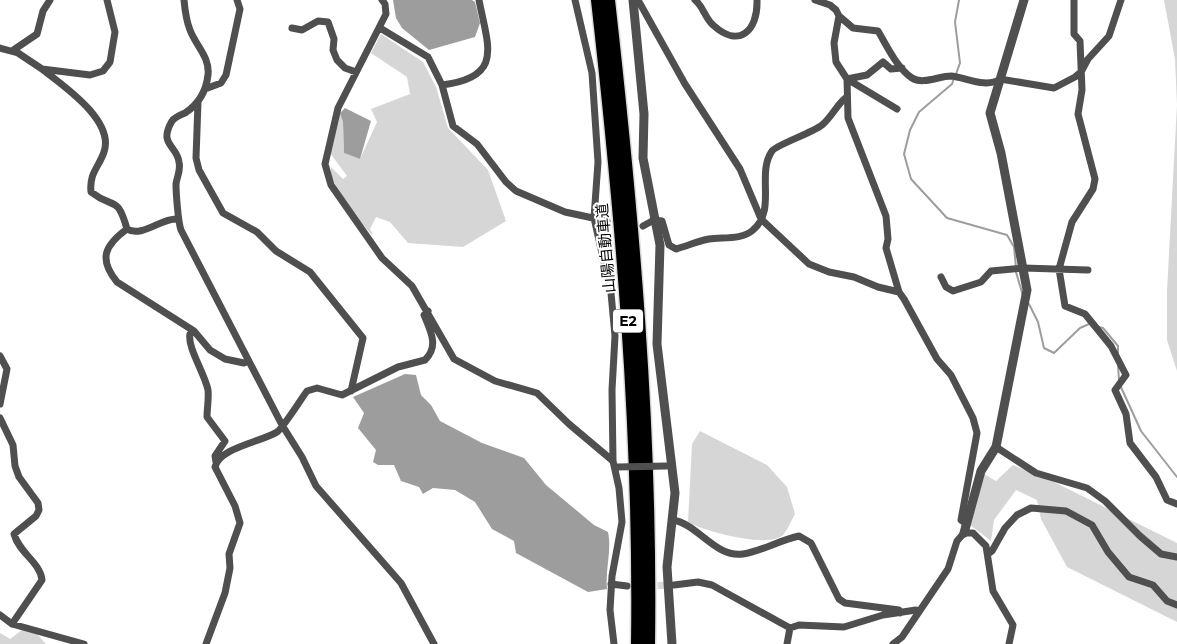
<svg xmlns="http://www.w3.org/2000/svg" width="1177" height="644" font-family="Montserrat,'Noto Sans JP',sans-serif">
  <rect width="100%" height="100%" fill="#fff"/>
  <path fill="#d6d6d6" d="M1164,0h13v371l-10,-31v-49l10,-186 -2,-46z
    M381,34l42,28 13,25 12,41 40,42 18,51 -43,26 -55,-4 -18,-21 -14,-5 -6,12 3,5h-2c-11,-14 -43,-49 -40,-67l12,12 4,-3 -17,-23 10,-40 3,9 1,31 16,6 17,-37 -6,-13 39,-15 -3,-17 -36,-24z
    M700,431l67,34 20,22 8,27c-4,7 -7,15 -12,21 -14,14 -79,-4 -95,-13l4,-78z
    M1013,465l39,16 125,62v79l-110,-55 -26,-48 -4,-19 -21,-10 -22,30 -3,21 -21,-16 14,-51 12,7z
    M22,630l15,4 9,10h-46v-11l10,6z"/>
  <path fill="#9d9d9d" d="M393,0h79l3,2 5,21 -5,14 -46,13 -27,-22 -6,-10z
    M345,108l26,13 -11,38 -16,-6 -1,-31 -3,-9z
    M405,374l11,1 5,20 10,10 9,16 42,22 42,15 22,27 48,40 14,7c4,19 -3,37 -1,57l-19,3 -72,-39 -2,-12 -22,-12 -17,-27 -20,-12 -22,-2 -10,6 -4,-7 -18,-6 -7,-16h-16l-5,-3 3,-12 -18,-22 6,-15 -11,-16z"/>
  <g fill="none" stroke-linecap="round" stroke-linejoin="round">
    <path stroke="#9d9d9d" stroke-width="2" d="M956,74l4,-11 -5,-41 4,-22
      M954,78l-2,6 -33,28 -9,18 -6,24 7,25 36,39 60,17 7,12 2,20
      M1016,272l7,24
      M1029,304l9,18 6,26 10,5 26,-25 9,-4
      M1099,327l4,1 15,18v9
      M1118,365l1,15
      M1120,385l21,46 36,46"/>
    <path stroke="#d9d9d9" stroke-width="7" stroke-dasharray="7 3.5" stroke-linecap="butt" d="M647,586l24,-1"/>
    <g stroke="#dbdbdb" stroke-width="15">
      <path id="motorway" d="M597,0c24,214 43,428 40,644
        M609,0c24,214 43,428 40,644"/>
    </g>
    <path stroke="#4f4f4f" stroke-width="7" d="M184,0c1,11 2,20 6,30 6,16 20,27 18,45 -2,17 -9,29 -23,38 -5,2 -10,4 -13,8 -14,24 5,24 7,41 2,9 -2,14 -3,22 0,8 2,38 5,46l101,195 20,32 14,29 85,97 33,61
      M382,0l3,4 1,10 -48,94 -13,56 6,21 51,73 30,28 42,73 41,22 42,12 32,31 44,37
      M575,0l17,73 6,89 -4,56 17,75 4,43 -3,54 1,71 6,27 3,34 -10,54 -2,34 4,34
      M638,0l47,84 55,85 21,50 48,45 20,8 25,5 24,10 21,5 5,7 33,60 14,16 22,43 4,15 -16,87 6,4
      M695,0c8,6 10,18 18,25 26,24 45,6 44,-25
      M815,0l15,5 6,5 3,6 -5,27 2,19 11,17 1,39 38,98 2,23 -2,9 13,44
      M1074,0v34l6,7 2,49 -4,24 17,65 -2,10 -21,33 -13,47 6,37 20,8 26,32 15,29 -11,15 11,24 4,29 26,34 11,23 10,4
      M839,16l14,12 25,3c9,15 19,37 34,47 11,7 27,-2 39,-2 14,1 35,13 49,3l54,9 21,-11 6,-5 7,-13 21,-23 12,-36
      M292,28l10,2 16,-9 10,1 6,17 -1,11 4,10 8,8 11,4
      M380,28l48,29 14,28 11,41 24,18 29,38 10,9 49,21 42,9
      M0,48l18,5 24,16 48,6 13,-4 7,-9 5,-30 -8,-32
      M12,51l25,-17 6,-23 7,-11
      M42,69c20,16 73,51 62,83 -5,15 -15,21 -13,40 23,18 26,2 36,37
      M442,85c62,-8 46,-38 37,-85
      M205,89l16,-6 5,-8 14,-66 -3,-9
      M198,102l-2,56 3,12 24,43 34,19 19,19 34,21 53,66 -12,53
      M897,109l-50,-30 20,-4 16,-13 8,7 11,-1
      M177,219c-16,-1 -35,19 -50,10 -22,16 -29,30 -10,53l77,49 16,19 15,9 19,4 5,-2
      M643,226l11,-6 8,1 7,24 7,4c11,-3 22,-8 33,-10 14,-2 33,1 44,-9 24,-20 3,-56 19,-79 4,-6 40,-18 50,-26 9,-7 18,-25 25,-28
      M941,277l5,10 7,4 28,-9 10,-11 32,-3 65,2
      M194,331l-4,3c-3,13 15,40 18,56 1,8 -1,19 -1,27l18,24 -10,15 1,6
      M0,356l7,13 -7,35
      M0,418l13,27 2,21 4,11 19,26 1,7 -3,6 -22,18c5,19 26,28 28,46l-30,44
      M996,447l40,26 51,15 18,13 35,35 21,18 16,3
      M673,520c25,4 42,38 70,34 19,-3 37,-14 56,-18l12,7 28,56 6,4 54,7 1,3
      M988,554l4,-3 13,-23 12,-13 14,-7 35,3 26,14 16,27 21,25 24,8 14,16 10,4
      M611,584l16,2
      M674,585l24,-3 14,3 78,43 9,-3 45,2 39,-12 33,-5 3,2
      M0,615l12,9 72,20
      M206,644l19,-51 5,-25 -1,-14 11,-31 -5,-17 -20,-39c4,-19 46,-25 62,-35 6,-4 24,-33 30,-41l10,-3 25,7 56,-28 27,-7c14,-14 6,-28 -1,-45l4,-4
      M787,644l3,-16
      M893,644l9,-7 46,-68 9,-28 7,-8h9l13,13 7,45 20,34 -4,19"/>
    <path stroke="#4f4f4f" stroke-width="9" d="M633,0l11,114 -1,44 17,87 -3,99 18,149 -8,74 5,77
      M964,533l17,-62 15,-24 31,-157 -26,-137 -11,-40 34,-113"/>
    <use href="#motorway" stroke="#000" stroke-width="12"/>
    <path stroke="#4f4f4f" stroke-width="7" d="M617,467l49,-1"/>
  </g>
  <g text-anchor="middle" stroke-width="4" stroke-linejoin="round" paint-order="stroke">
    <rect fill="#fff" stroke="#4c4c4c" stroke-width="1" x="613" y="309.5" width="30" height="23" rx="4"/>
    <g font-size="14" font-weight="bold" fill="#000">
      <text x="628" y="326">E2</text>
    </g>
    <g font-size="15" fill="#000" stroke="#fff">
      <text transform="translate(606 248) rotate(-95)" y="5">山陽自動車道</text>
    </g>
  </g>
</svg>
